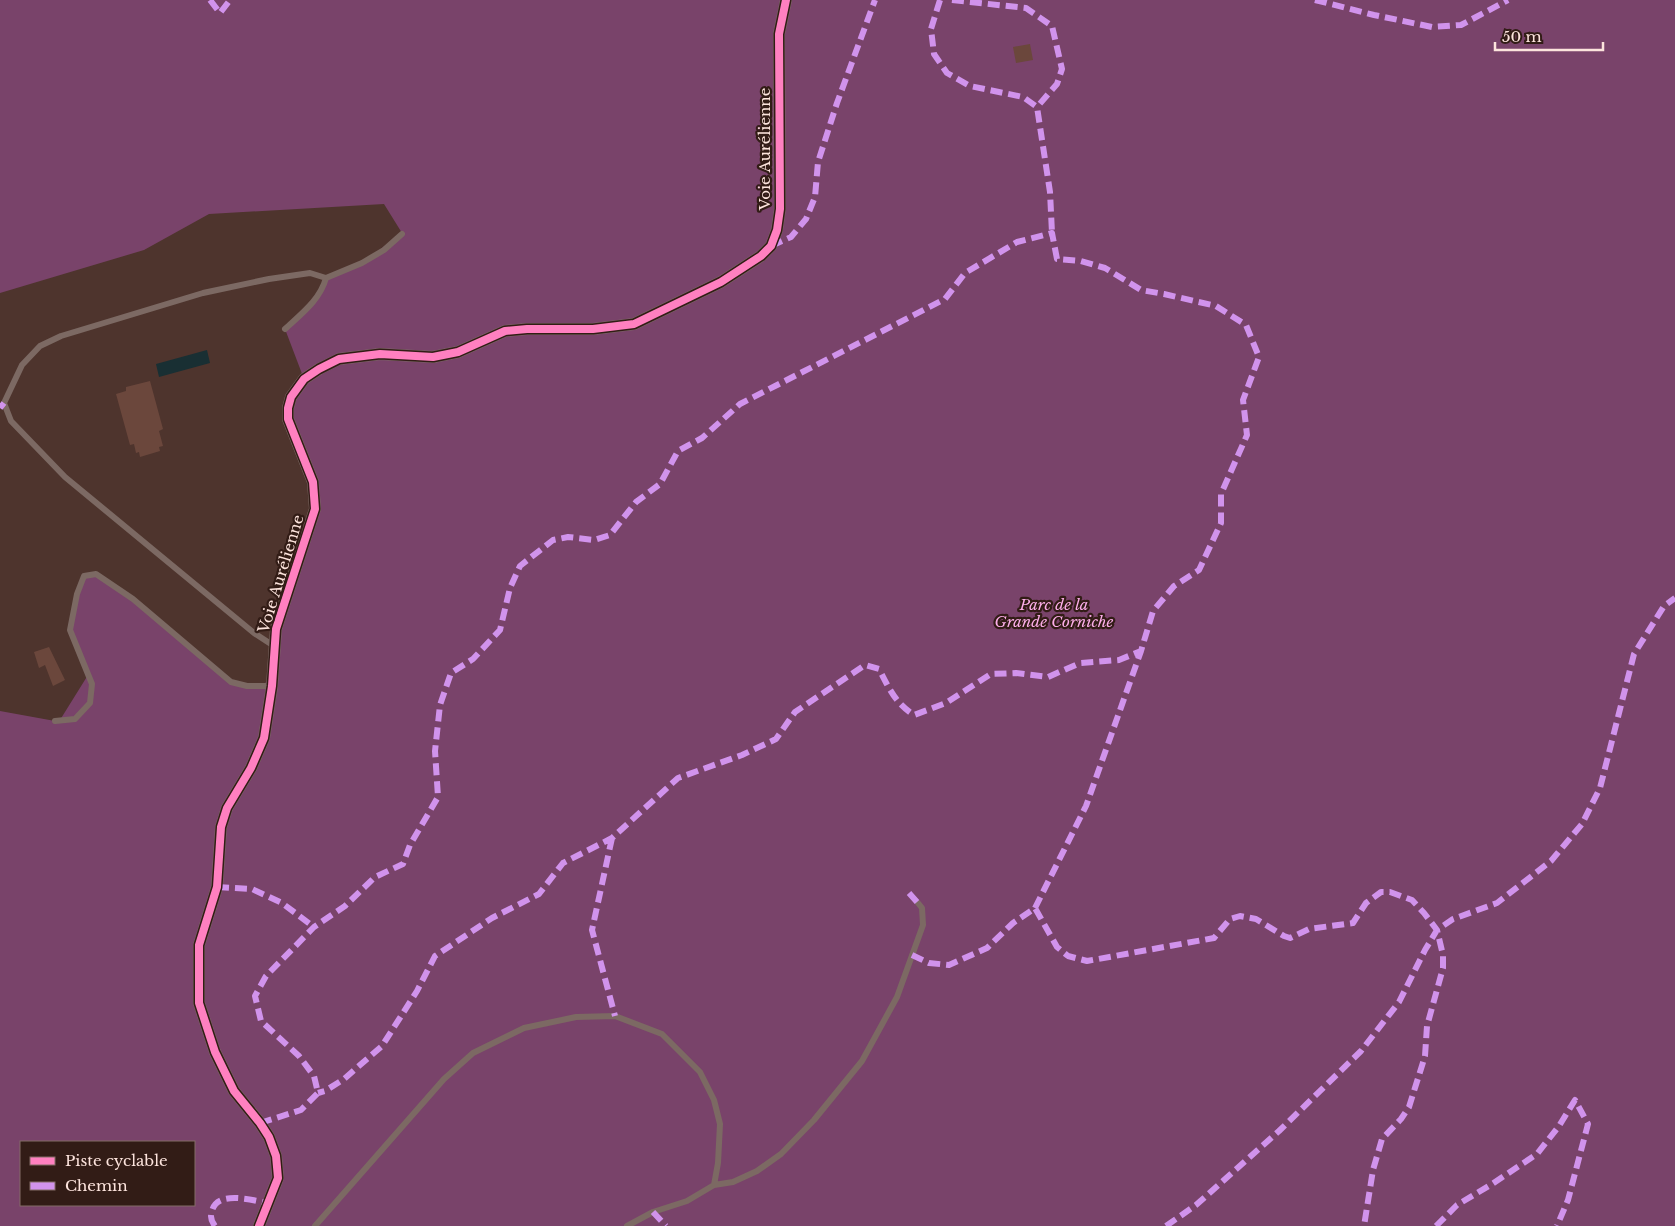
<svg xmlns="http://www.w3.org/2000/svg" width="1675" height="1226" font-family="'Libre Baskerville',serif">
  <rect width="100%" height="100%" fill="#4e342d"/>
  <path fill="#79436a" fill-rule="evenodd" d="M0,0h1675v1226h-1675v-515l55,10 5,-1 28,-45 -18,-45 14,-54 12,-2 37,25 98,83 32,4 10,-13 1,-27 41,-137 -27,-90 16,-40 -19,-50 25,-23 16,-28 36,-15 40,-30 -18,-29 -175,10 -65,36 -144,43zM21,1142h173v63h-173z"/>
  <path fill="#192f33" d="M207,350l3,13 -51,14 -3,-13z"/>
  <path fill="#6b473c" d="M1030,44l3,16 -17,3 -3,-16z
    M150,381l13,48 -4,2 4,15 -4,1 1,4 -20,6 -1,-5 -3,1 -2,-9 -4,1 -14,-51 10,-3v-4z
    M49,647l16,33 -12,6 -8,-21 -6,3 -5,-16z"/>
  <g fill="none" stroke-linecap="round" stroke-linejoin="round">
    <path stroke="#7c6963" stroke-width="6" d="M326,278l36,-15 22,-13 18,-16
      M274,646l-20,-13 -189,-156 -54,-56 -7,-18 18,-38 18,-19 21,-10 142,-43 66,-14 41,-6 16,5c-6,22 -25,36 -41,51
      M55,721l20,-2 15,-16 2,-19 -22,-54 7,-36 7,-18 12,-2 37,25 98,83 16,4h25
      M315,1226l129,-147 29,-26 51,-25 52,-11 39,-1 47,18 38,38 14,28 6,24 -2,39 -4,22
      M627,1226l26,-14 34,-11 27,-16 19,-3 24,-11 24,-17 33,-34 48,-59 35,-64 26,-72 -1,-17 -4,-5"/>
    <path stroke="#7c6963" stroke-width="12" d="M259,1226l19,-48 -2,-22 -7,-19 -9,-14 -26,-32 -19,-39 -16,-49v-58l18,-58 4,-60 6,-19 24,-40 13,-30 8,-52 4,-57 39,-120 -2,-27 -25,-63v-11l3,-11 13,-18 15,-10 20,-10 41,-5 53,3 25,-5 47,-21 22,-2h66l41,-5 87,-42 40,-26 10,-10 6,-16 3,-21 -1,-175 7,-34"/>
    <path stroke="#d193ec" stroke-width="6" stroke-dasharray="12 6" stroke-linecap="butt" d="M210,0l10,13 10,-13
      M940,0l-9,29 3,25 13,19 23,13 53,11 14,10 13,85 2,41
      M952,0l74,8 26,18 10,43 -5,15 -20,23
      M1315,0l59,15 58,12 29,-2 47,-25
      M771,246l20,-9 15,-18 9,-22 3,-35 19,-59 38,-103
      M0,408l4,-5
      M612,838l-20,92 23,86
      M217,887l35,2 30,14 32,24
      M909,893l9,10
      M1035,908l51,-102 55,-155
      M912,955l17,8 20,2 38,-17 26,-25 22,-15 22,39 11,9 19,5 127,-23 16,-19 10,-3 16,3 28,17 6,2 19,-9 44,-6 13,-20 15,-11h9l22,8 12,13 13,17 6,25v13l-16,58 -2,30 -16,51 -8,12 -19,20 -9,31 -9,56
      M260,1123l41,-13 17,-17 -4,-17 -15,-20 -38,-35 -6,-25 11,-20 48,-49 31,-21 30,-29 28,-13 7,-19 28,-48 -3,-46 5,-46 11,-32 22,-14 27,-29 10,-42 10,-22 33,-26 15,-3 26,3 16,-5 26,-33 24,-18 18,-33 24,-13 38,-34 205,-105 20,-26 52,-31 35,-9 5,26 24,2 24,7 36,22 23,4 52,12 30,19 13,32 -16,43 4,35 -26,59v29l-22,47 -25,16 -21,25 -12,40 -22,9 -39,3 -32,14 -32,-4 -25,1 -45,29 -32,12c-19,-12 -25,-27 -35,-46l-14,-4 -70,47 -19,27 -34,16 -64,23 -66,60 -49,25 -24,31 -47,24 -57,38 -18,35 -35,55 -38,33 -19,12 -7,2
      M653,1212l13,14
      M215,1226c-4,-5 -5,-9 -3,-15 5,-21 40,-11 55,-8
      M1166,1226l30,-21 83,-74 82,-80 38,-49 26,-52 12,-20 16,-11 44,-16 54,-42 31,-37 18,-36 34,-134 30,-48 11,-8
      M1436,1226l21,-21 35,-21 45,-30 22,-28 16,-26 13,24 -20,76 -11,26"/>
    <g stroke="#321c16" stroke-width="11">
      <path id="cycleway" d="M259,1226l19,-48 -2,-22 -7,-19 -9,-14 -26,-32 -19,-39 -16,-49v-58l18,-58 4,-60 6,-19 24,-40 13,-30 8,-52 4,-57 39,-120 -2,-27 -25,-63v-11l3,-11 13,-18 15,-10 20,-10 41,-5 53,3 25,-5 47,-21 22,-2h66l41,-5 87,-42 40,-26 10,-10 6,-16 3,-21 -1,-175 7,-34"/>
    </g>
    <use href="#cycleway" stroke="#ff80c0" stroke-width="8"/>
  </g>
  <g text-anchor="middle" stroke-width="4.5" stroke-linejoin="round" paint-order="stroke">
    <g font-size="15" fill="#fde4dd" stroke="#321c16">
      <text transform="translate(765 149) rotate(-90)" y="5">Voie Aurélienne</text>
      <text transform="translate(281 574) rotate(-73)" y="5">Voie Aurélienne</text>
    </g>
    <g font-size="15" font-style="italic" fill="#fdaeea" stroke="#321c16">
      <text x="1054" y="610">Parc de la<tspan x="1054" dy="17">Grande Corniche</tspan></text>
    </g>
  </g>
  <rect x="20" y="1141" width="175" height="65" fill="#321c16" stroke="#836c66"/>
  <rect x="30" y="1157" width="25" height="8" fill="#ff80c0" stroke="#836c66"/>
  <text x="65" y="1166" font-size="15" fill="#fde4dd">Piste cyclable</text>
  <rect x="30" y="1182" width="25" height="8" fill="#d193ec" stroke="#836c66"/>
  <text x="65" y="1191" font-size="15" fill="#fde4dd">Chemin</text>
  <path d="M1495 42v8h108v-8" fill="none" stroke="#fde4dd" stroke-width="2.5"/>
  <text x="1502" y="42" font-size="15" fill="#fde4dd" stroke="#321c16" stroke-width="4" paint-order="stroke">50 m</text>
</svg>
